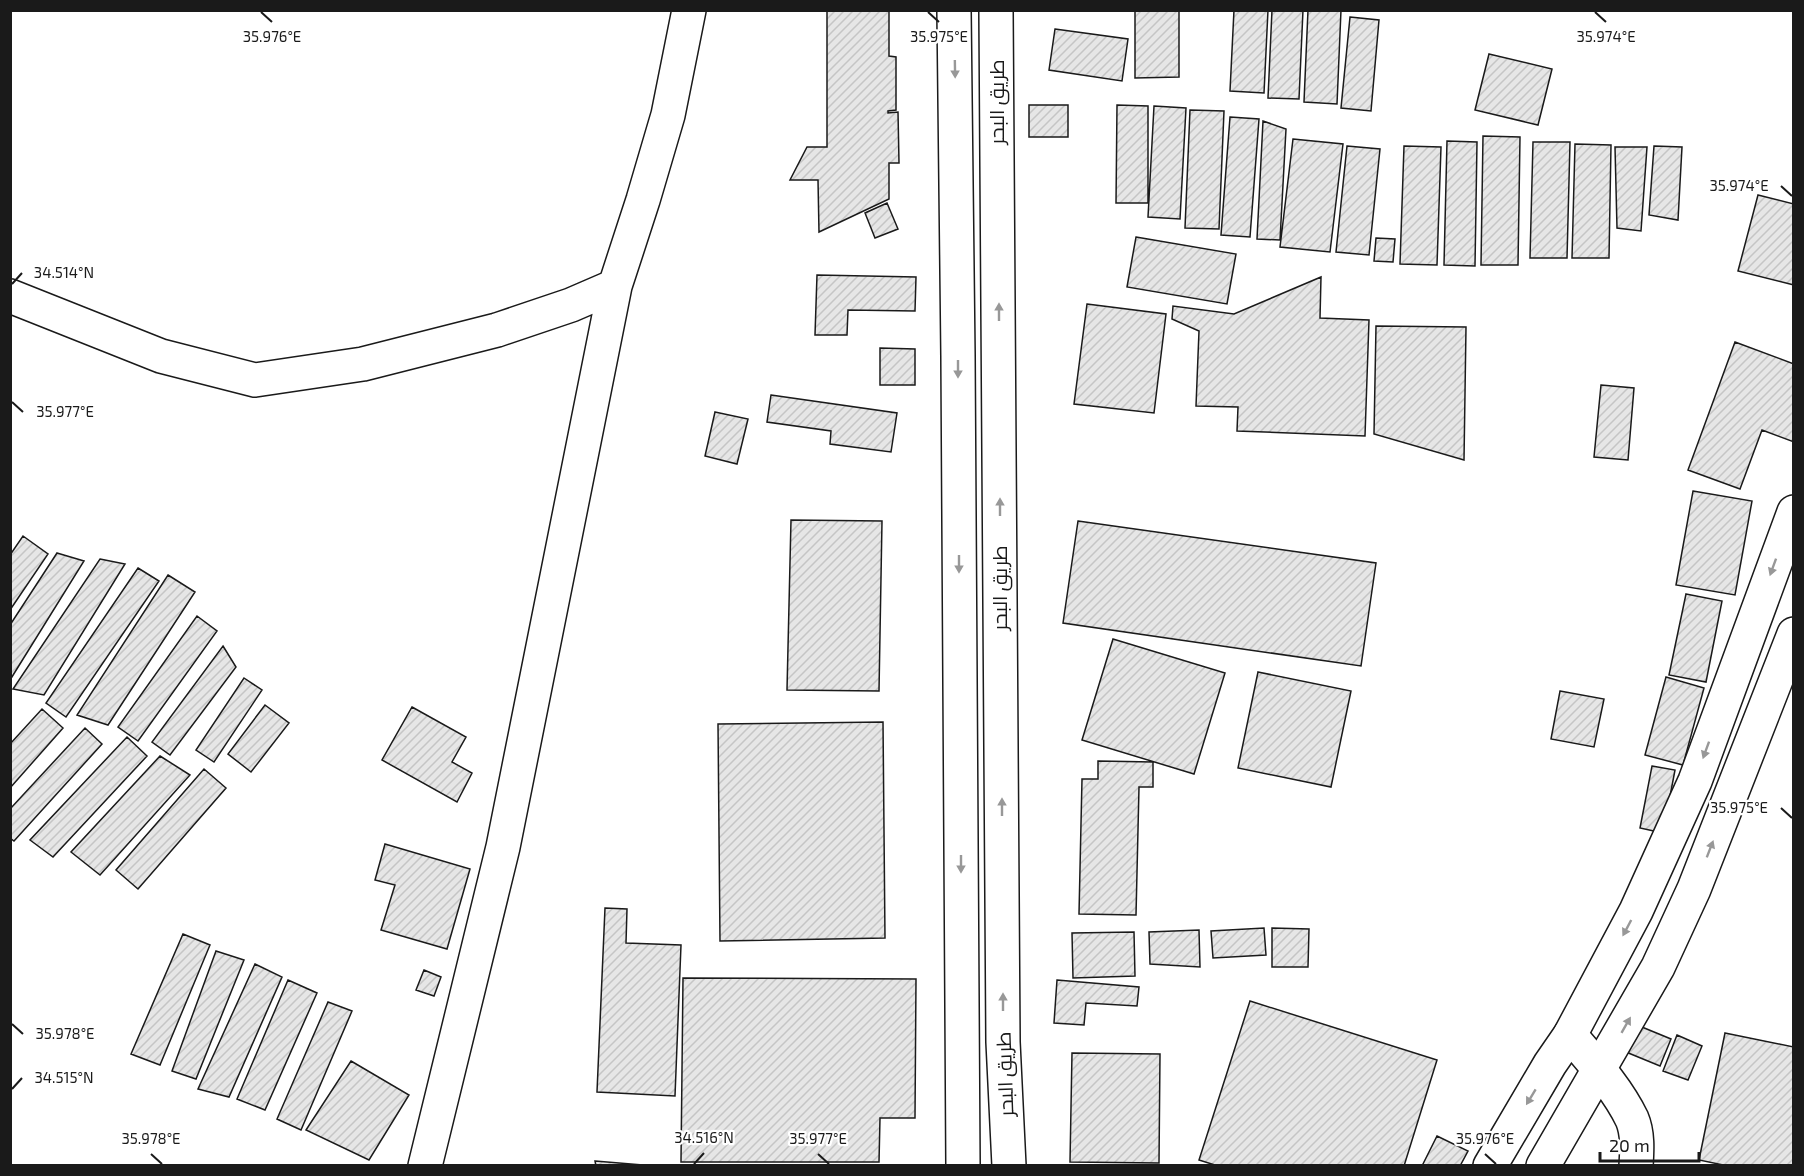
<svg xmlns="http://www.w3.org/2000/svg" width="1804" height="1176" font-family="'Exo 2',Cairo,sans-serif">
  <defs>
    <pattern id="building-hatch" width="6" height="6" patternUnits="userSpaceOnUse" patternTransform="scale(1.5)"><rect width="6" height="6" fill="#e6e6e6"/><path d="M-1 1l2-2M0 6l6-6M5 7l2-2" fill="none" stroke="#c5c5c5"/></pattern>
  </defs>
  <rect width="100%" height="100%" fill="#fff"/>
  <path fill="url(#building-hatch)" stroke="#1a1a1a" stroke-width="1.5" d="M827,10h62v46l7,1v53l-8,1v2l10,-1 1,51h-10v36l-70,33 -1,-52h-28l17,-33h20z
    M1135,10h44v67l-44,1z
    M1234,10h34l-4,83 -34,-2z
    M1272,10h31l-4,89 -31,-1z
    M1308,10h33l-4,94 -33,-2z
    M1350,17l29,3 -8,91 -30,-3z
    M1055,29l73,10 -6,42 -73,-11z
    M1489,54l63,15 -14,56 -63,-15z
    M1029,105h39v32h-39z
    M1117,105l31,1v97h-32z
    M1154,106l32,2 -6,111 -32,-2z
    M1190,110l34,1 -5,118 -34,-1z
    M1230,117l29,2 -9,118 -29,-2z
    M1263,121l23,8 -6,111 -23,-1z
    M1483,136l37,1 -2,128h-37z
    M1293,139l50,5 -13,108 -50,-5z
    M1447,141l30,1 -2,124 -31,-1z
    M1533,142h37l-3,116h-37z
    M1575,144l36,1 -2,113h-37z
    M1347,146l33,3 -11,106 -33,-3z
    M1404,146l37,1 -4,118 -37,-1z
    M1654,146l28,1 -4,73 -29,-5z
    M1615,147h32l-6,84 -24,-3z
    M1758,195l36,9v81l-56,-14z
    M887,203l11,26 -23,9 -10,-25z
    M1136,237l100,17 -9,50 -100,-17z
    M1376,238l19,1 -2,23 -19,-1z
    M817,275l99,2 -1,34 -67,-1 -1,25h-32z
    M1321,277l-1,41 49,2 -4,116 -128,-5 1,-24 -42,-1 3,-75 -27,-12 1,-13 61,8z
    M1087,304l79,10 -12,99 -80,-9z
    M1376,326l90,1 -2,133 -90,-26z
    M1735,342l59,22v78l-32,-12 -22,59 -52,-19z
    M880,348l35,1v36h-35z
    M1601,385l33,3 -6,72 -34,-3z
    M771,395l126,18 -6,39 -61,-8 1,-13 -64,-9z
    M715,412l33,7 -11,45 -32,-8z
    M1693,491l59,10 -17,94 -59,-10z
    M791,520l91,1 -3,170 -92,-1z
    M1078,521l298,42 -15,103 -298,-43z
    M23,536l25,18 -38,56v-55z
    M57,553l27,8 -74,119v-55z
    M100,559l25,5 -81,131 -31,-6z
    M138,568l21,13 -93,136 -20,-14z
    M168,575l27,17 -87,133 -31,-10z
    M1686,594l36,7 -16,81 -37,-7z
    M197,616l20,15 -79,110 -20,-14z
    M1113,639l112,34 -31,101 -112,-34z
    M223,646l13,21 -66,88 -18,-13z
    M1258,672l93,19 -20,96 -93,-19z
    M1666,677l38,11 -21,77 -38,-10z
    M244,678l18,12 -48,72 -18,-12z
    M1560,691l44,8 -10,48 -43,-8z
    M265,705l24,18 -38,49 -23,-18z
    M412,707l54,30 -14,25 20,11 -15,29 -75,-42z
    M42,709l21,19 -53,60v-44z
    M883,722l2,216 -165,3 -2,-217z
    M85,728l17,16 -88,97 -4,-3v-29z
    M127,737l20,19 -94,101 -23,-17z
    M160,756l30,19 -90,100 -29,-23z
    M1098,761l55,1v25h-14l-3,128 -57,-1 3,-135h16z
    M1652,766l23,4 -12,63 -23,-5z
    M204,769l22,19 -88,101 -22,-19z
    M385,844l85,25 -23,80 -66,-19 14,-45 -20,-5z
    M605,908l22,1 -1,34 55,2 -6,151 -78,-4z
    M1264,928l2,27 -53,3 -2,-27z
    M1272,928l37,1 -1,38h-36z
    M1199,930l1,37 -50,-3 -1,-32z
    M1134,932l1,44 -62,2 -1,-45z
    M183,934l27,11 -50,120 -29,-11z
    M216,951l28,9 -48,119 -24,-8z
    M255,964l27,13 -53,120 -31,-8z
    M424,970l17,7 -7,19 -18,-6z
    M683,978l233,1 -1,139h-35l-1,44h-198z
    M288,980l29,13 -52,117 -28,-11z
    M1057,980l82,7 -2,19 -51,-3 -2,22 -30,-2z
    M1250,1001l187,59 -33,106h-186l-19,-6z
    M328,1002l24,9 -51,119 -24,-11z
    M1637,1025l34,14 -11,27 -34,-14z
    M1725,1033l69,14v119h-66l-29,-6z
    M1677,1035l25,11 -14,34 -25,-9z
    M1072,1053l88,1 -1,109 -89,-1z
    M351,1061l58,34 -40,65 -63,-30z
    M1437,1136l31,15 -8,15h-38z
    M595,1161l60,5h-59z"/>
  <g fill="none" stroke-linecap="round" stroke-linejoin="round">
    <g stroke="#1a1a1a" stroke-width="36">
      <path id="minor" d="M10,296l151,60 94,24 108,-16 134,-34 74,-25 44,-19 28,-86 25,-85 21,-105
        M1570,1035c22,26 47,53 62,84 6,14 5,31 4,47
        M425,1166l78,-319 112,-561"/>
    </g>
    <g stroke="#1a1a1a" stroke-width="36">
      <path id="major" d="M1490,1166l60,-102 20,-29 66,-124 59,-130 99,-269
        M1543,1166l115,-199 36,-78 100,-255"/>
    </g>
    <g stroke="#1a1a1a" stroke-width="36">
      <path id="highway" d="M954,10l4,346 5,810
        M996,10l7,1032 6,124"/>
    </g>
    <use href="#minor" stroke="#fff" stroke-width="33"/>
    <use href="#major" stroke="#fff" stroke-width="33"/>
    <use href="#highway" stroke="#fff" stroke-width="33"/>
  </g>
  <defs><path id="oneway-solid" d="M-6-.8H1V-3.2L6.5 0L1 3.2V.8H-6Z" transform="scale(1.5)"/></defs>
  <g fill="#989898">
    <use href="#oneway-solid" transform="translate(955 69) rotate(89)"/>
    <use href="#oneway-solid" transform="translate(999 312) rotate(-90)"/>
    <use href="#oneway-solid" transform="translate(958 369) rotate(90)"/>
    <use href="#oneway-solid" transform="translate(1000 507) rotate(-90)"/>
    <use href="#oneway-solid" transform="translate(959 564) rotate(90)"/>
    <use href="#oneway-solid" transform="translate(1773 567) rotate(110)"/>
    <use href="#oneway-solid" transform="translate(1706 750) rotate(110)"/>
    <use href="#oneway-solid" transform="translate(1002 807) rotate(-90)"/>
    <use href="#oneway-solid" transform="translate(1710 849) rotate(-69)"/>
    <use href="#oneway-solid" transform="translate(961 864) rotate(90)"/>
    <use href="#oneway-solid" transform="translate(1627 928) rotate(118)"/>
    <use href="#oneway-solid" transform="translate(1003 1002) rotate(-90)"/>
    <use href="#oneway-solid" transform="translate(1626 1025) rotate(-60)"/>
    <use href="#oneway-solid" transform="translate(1531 1097) rotate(121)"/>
  </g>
  <path fill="none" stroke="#1a1a1a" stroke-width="2" d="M261,12l11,10M928,12l11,10M1595,12l11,10M1781,186l11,10M12,284l10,-11M12,402l11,10M1781,808l11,10M12,1024l11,10M12,1089l10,-11M151,1154l11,10M818,1154l11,10M1485,1154l11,10M694,1164l10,-11"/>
  <g text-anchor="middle" stroke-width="4.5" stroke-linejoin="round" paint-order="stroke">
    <g font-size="20" fill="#1a1a1a" stroke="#fff">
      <text transform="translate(997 102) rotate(-90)" y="7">طريق البحر</text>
      <text transform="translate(1000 588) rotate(-90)" y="7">طريق البحر</text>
      <text transform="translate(1005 1074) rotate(-92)" y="7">طريق البحر</text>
    </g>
  </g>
  <g font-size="15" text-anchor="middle" fill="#1a1a1a" stroke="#fff" stroke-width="4.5" stroke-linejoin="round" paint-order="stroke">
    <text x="272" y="42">35.976°E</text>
    <text x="939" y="42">35.975°E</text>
    <text x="1606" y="42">35.974°E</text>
    <text x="1739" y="191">35.974°E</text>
    <text x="64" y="278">34.514°N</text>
    <text x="65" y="417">35.977°E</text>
    <text x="1739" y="813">35.975°E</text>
    <text x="65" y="1039">35.978°E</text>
    <text x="64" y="1083">34.515°N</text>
    <text x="704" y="1143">34.516°N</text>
    <text x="151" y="1144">35.978°E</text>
    <text x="818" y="1144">35.977°E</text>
    <text x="1485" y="1144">35.976°E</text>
  </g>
  <rect width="1804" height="1176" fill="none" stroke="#1a1a1a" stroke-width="24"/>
  <path d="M1600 1152v9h99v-9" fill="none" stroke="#1a1a1a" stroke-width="3"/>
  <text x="1609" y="1152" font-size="18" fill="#1a1a1a" stroke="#ffffff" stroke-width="4.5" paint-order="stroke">20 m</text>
</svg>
